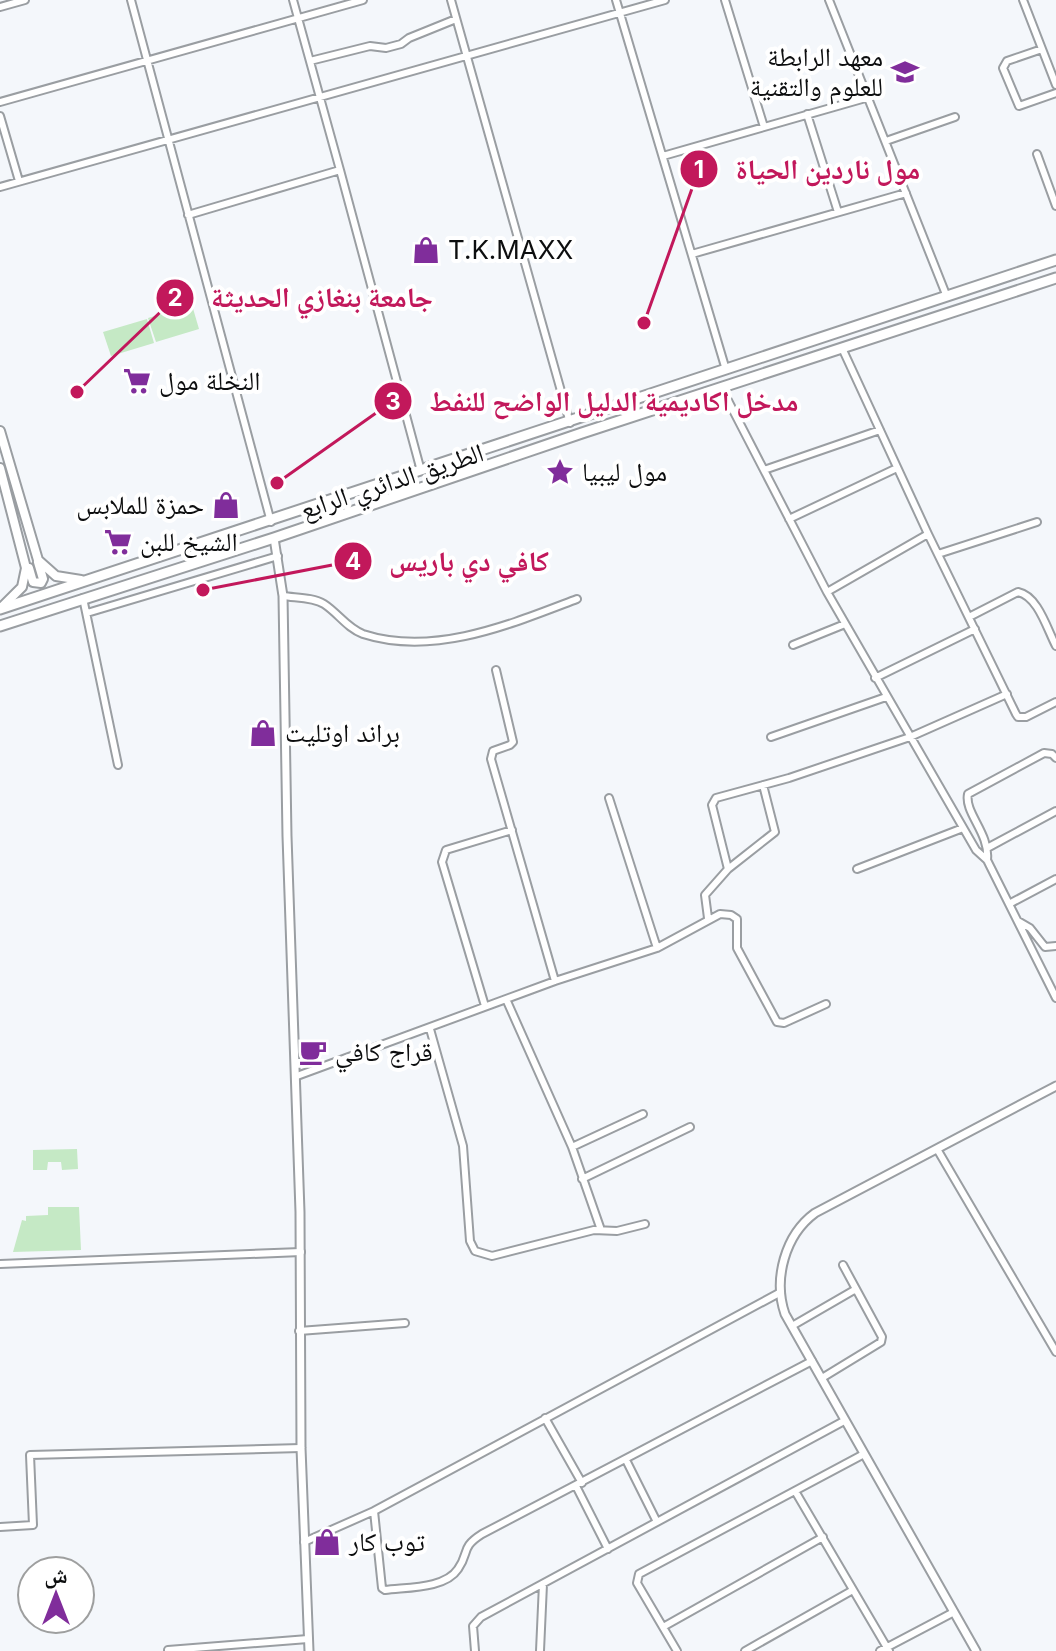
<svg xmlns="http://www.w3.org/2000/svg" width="1056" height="1651" font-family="Inter,'Noto Naskh Arabic',sans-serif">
  <rect width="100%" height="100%" fill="#f4f7fb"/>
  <path fill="#c5e9c5" d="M192,305l7,24 -43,13 -8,-24z
    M147,319l7,24 -43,13 -8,-24z
    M77,1149l1,20 -16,1 -1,-8h-13l-1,8h-14v-20z
    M48,1207h31l2,43 -68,2 9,-32 4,1v-5l22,-1z"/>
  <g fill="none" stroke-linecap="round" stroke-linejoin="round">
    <g stroke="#9a9ea2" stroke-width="10">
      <path id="minor" d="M131,0l140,522
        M451,0l119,423
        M616,0l110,370
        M725,0l39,127
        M829,0l118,297
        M1023,0l33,85
        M0,7l25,-7
        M1042,49l-35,12 -4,7 16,38 37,-13
        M310,61l60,-15 16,2 15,-4 8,-6 47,-19
        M0,102l363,-102
        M807,114l31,98
        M0,116l19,65
        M886,141l69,-24
        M1037,154l19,52
        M663,156l206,-59
        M340,170l81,301
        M0,187l665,-187
        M188,215l152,-45 -47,-170
        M692,254l214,-61
        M842,348l86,186 88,180 2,3h8l30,-15
        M721,387l106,205 149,258 11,10 69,138
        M764,470l116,-40
        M789,519l108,-51
        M938,554l99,-32
        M827,592l101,-58
        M283,596c13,2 30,1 41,8 14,9 23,24 39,30 71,23 148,-10 214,-35
        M83,598l35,167
        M87,613l191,-57
        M969,617l49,-25c20,4 29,37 38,54
        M793,645l52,-21
        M496,670l17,72 -3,3 -17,6 -2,8 64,222
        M875,678l100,-49
        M771,737l115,-40
        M609,798l48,150
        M989,847l67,-36
        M987,860c3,-27 -23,-47 -19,-66l76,-41 8,1 4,4
        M728,869l47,-37 -12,-47
        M857,869l106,-41
        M1009,904l47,-25
        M708,918l-3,-23 23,-26 -16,-64 4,-7 73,-20 121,-41 97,-43
        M1018,921l12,7 15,19 11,-1
        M506,999l66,148 29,83
        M485,1006l-43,-144 4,-12 66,-20
        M430,1029l33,117 7,95 5,10 17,5 102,-26 23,1 28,-7
        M297,1076l258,-95 102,-33 63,-34 11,1 6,4v29l40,74 7,1 42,-19
        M572,1147l71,-33
        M937,1149l119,203
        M582,1179l108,-52
        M0,1264l301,-12
        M843,1265l13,24
        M781,1292l-407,219 8,77 3,2c21,-3 60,-1 73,-21 12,-17 2,-21 24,-35l330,-173
        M792,1326l64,-37 26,48 -1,5 -59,36
        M299,1331l106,-8
        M545,1418l37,65
        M626,1460l31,62
        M576,1486l32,63
        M795,1491l94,160
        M0,1527l33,-2 -3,-70 271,-7
        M304,1542l70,-31
        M663,1627l160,-90
        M168,1650l140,-11
        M475,1651l-2,-25 8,-9 363,-196
        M540,1651l3,-67
        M677,1651l-40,-68 2,-9 225,-120
        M745,1651l108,-61
        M880,1651l74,-39"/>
    </g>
    <g stroke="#9a9ea2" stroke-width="11">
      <path id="tertiary" d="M274,538l9,58 4,240 13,376 1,236 8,203
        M976,1651l-191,-337c-12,-35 0,-79 30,-101l241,-127"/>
    </g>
    <g stroke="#9a9ea2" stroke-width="12">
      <path id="secondary" d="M0,431l38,129 18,16 25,4
        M0,468l26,100 -4,19 -20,20
        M29,568l4,14 8,1 2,-4 -5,-17"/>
    </g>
    <g stroke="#9a9ea2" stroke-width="13">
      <path id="primary" d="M0,609l1056,-349
        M0,626l274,-88 308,-105 474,-155"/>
    </g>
    <use href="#minor" stroke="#fff" stroke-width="6"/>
    <use href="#tertiary" stroke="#fff" stroke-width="7"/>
    <use href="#secondary" stroke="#fff" stroke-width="8"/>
    <use href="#primary" stroke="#fff" stroke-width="9"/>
  </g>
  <defs>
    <g id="university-bare" transform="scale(2.16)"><path d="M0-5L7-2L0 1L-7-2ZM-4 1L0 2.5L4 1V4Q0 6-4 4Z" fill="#802d9b" stroke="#fff" stroke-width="2.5" paint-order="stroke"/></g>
    <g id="shop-bare" transform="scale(2.16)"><path d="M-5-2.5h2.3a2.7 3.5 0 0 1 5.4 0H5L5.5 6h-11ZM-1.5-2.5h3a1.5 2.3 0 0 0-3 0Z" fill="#802d9b" stroke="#fff" stroke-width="2.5" paint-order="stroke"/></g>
    <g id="supermarket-bare" transform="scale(2.16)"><path d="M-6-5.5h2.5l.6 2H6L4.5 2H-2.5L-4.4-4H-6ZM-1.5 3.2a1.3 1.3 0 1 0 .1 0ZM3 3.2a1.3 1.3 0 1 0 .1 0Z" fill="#802d9b" stroke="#fff" stroke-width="2.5" paint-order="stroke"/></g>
    <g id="sight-bare" transform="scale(2.16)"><path d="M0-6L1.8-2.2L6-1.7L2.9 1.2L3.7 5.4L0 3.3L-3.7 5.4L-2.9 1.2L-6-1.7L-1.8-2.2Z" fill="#802d9b" stroke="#fff" stroke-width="2.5" paint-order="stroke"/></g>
    <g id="cafe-bare" transform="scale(2.16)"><path d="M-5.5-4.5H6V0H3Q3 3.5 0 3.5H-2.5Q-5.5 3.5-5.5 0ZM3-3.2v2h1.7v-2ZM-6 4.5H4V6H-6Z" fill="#802d9b" stroke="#fff" stroke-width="2.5" paint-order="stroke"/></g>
  </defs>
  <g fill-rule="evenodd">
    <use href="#university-bare" x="905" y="72"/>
    <use href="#shop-bare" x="426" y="250"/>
    <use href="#supermarket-bare" x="137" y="381"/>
    <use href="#sight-bare" x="560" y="472"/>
    <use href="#shop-bare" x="226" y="505"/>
    <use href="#supermarket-bare" x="118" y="542"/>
    <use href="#shop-bare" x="263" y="733"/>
    <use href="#cafe-bare" x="313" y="1052"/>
    <use href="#shop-bare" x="327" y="1542"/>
  </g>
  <g text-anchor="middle" stroke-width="8" stroke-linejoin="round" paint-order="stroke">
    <g font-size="26" fill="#0d0e0f" stroke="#fff" text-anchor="start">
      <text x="883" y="66" text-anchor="end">معهد الرابطة<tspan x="883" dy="30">للعلوم والتقنية</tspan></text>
      <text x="448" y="259">T.K.MAXX</text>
      <text x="159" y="390">النخلة مول</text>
      <text x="582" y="481">مول ليبيا</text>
      <text x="204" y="514" text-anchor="end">حمزة للملابس</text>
      <text x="140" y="551">الشيخ للبن</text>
      <text x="285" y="742">براند اوتليت</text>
      <text x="335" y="1061">قراج كافي</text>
      <text x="349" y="1551">توب كار</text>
    </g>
    <g font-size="26" fill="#0d0e0f" stroke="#fff">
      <text transform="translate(392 481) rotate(-18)" y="9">الطريق الدائري الرابع</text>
    </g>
  </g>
  <path fill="none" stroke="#c2185b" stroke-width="3" d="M644 323L699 169M77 392L175 298M277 483L393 401M203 590L353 561"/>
  <g fill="#c2185b" stroke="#fff" stroke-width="3">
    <circle cx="644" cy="323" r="8"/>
    <circle cx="77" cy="392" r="8"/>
    <circle cx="277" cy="483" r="8"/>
    <circle cx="203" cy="590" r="8"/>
    <circle cx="699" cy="169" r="20"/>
    <circle cx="175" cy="298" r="20"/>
    <circle cx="393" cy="401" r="20"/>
    <circle cx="353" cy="561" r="20"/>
  </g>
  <g font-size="24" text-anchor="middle" font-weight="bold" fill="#fff">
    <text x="699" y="178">1</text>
    <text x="175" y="306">2</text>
    <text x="393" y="410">3</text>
    <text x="353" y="570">4</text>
  </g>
  <g font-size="28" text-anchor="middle" font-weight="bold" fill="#c2185b" stroke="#fff" stroke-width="8" stroke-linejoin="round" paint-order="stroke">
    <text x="828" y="179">مول ناردين الحياة</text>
    <text x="322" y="307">جامعة بنغازي الحديثة</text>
    <text x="614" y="411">مدخل اكاديمية الدليل الواضح للنفط</text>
    <text x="469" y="571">كافي دي باريس</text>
  </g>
  <g transform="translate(56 1595)"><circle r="38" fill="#ffffff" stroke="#9e9f9f" stroke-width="2"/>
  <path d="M0-6L14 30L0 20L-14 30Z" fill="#802d9b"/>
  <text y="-12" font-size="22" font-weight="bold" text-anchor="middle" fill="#0d0e0f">ش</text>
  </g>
</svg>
